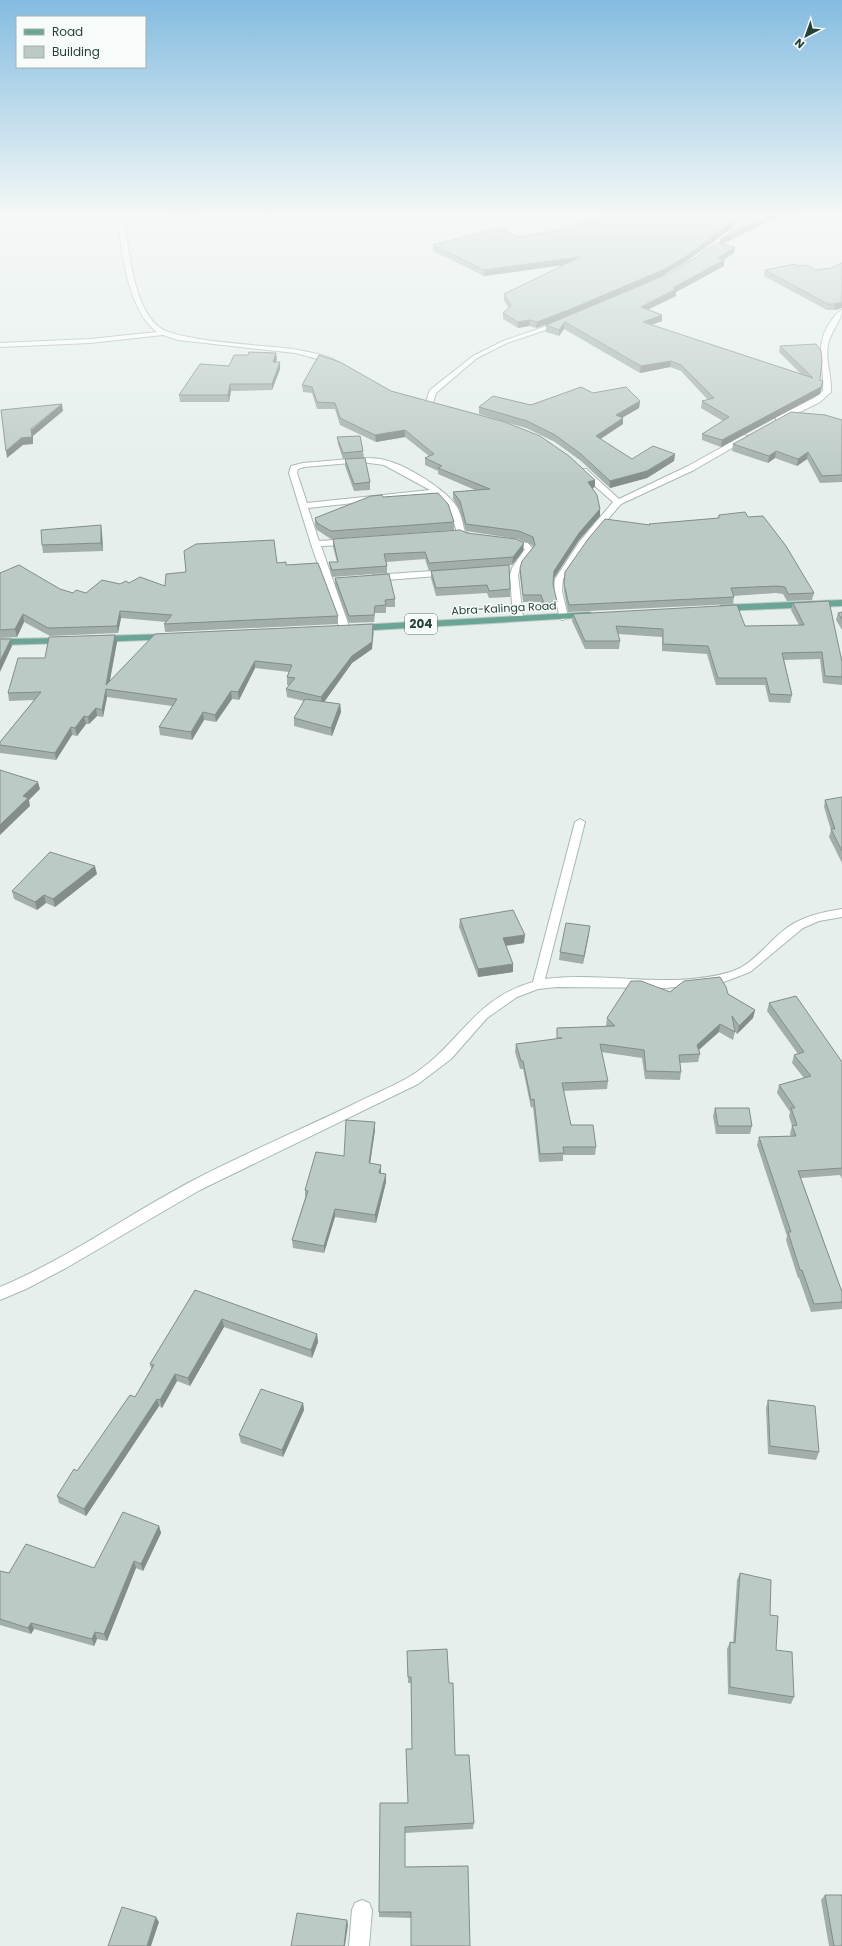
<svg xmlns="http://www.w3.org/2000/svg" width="842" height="1946" font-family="Poppins,sans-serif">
  <rect width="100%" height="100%" fill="#e6efeb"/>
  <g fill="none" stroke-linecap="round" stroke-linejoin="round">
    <g stroke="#a8b8b2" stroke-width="2">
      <path id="minor" d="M116,212h6l1,7 119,-7h34l-3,2 -149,9c6,31 9,83 35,104 17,14 100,18 125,21 11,1 45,7 52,13l-3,2 -38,-10 -117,-13 -15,-5 -73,8 -90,4v-4l90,-4 67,-7c-31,-23 -35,-85 -41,-120z
        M755,212h7l-56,41h-4v-2z
        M842,310c0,10 -12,22 -14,35 -3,16 4,31 3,47l-11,10 -38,19h-6v-4l38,-19 9,-7c2,-27 -10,-44 8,-70 3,-4 6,-9 11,-11z
        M561,321l3,2 -1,1 -56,19 -30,15 -41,35 -4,14 -7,-2 5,-15 43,-34 30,-15z
        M744,435l7,2 -57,33 -73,34 -35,41 -23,34 -1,12 6,26 -5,3 -3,-1 -6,-28 1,-12 25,-38 33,-39 -33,-29v-4h6l33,30 69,-33z
        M362,458c6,0 12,0 18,1 21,3 61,27 74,44 7,8 8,19 11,29l13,6 -4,3 -16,-6 -9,-28 -13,-13 -128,14 11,33 29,-2 4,3 -4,3 -27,1 29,83 -5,3 -5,-3 -29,-85 -22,-71 2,-7 12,-3zM362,462l22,3 46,25 -123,13 -10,-30 1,-4 6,-2z
        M508,539l20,4 5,6 -13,19 -2,7 5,43 -5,3 -5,-3 -3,-43 2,-7 13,-19 -3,-2 -17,-3 -1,-2z
        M447,570l3,1v4l-77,6 -4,-3 4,-3z
        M580,819l5,3 -40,157c61,-8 125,11 185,-7 24,-7 38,-31 58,-45 16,-11 35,-15 54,-18v8l-23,4 -16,7 -53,44 -29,11 -56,5 -108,-1 -19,2 -21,8 -30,21 -36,41 -33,25 -218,106 -134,78 -40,21 -26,11v-13c67,-28 126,-71 190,-105 52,-27 107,-51 160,-76 19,-10 40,-18 59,-29 50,-30 63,-78 124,-95l42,-160z
        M362,1900l7,3 3,7 -3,36h-20l3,-36 3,-7z"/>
    </g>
    <g stroke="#c2cac8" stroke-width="2">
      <path id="major" d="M842,600v6l-121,5 -4,-3 4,-3z
        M589,612l3,1v4l-234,14 -5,-3 5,-3z
        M168,634l5,3 -2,2 -71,3 -5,-3 5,-3z
        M64,638l5,3 -2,2 -67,2v-6z"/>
    </g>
    <use href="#minor" fill="#fff" fill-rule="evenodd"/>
    <use href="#major" fill="#6aa596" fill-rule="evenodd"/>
  </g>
  <path fill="#a1aea9" d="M596,212h156l-65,49 -25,15 -60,26 66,-28 51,-30 1,-4 37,-28h42l-3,5 -16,-2 -58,29 13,3 -1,6 -10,6v7l-48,26v4l-28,13 14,6v6l-10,4 149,49 -22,-22 1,-6 40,34 2,7 -2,7 -99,53 -19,-7v-6l21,-13 -22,-13 1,-7 6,-1 -27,-29 -11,-4 -30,6 -76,-44 -5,7 -13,-4v-7l11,-4 -21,7 -7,-2 -11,2 -15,-9v-6l6,-5 -5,-7v-7l59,-29 -79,11 -51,-25v-6l87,-8 35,-6 49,-14 -8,-3z
    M842,263v45l-8,2h-7l-63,-34 1,-6 33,-4 18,4 15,-2z
    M277,359l-1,3h4v7l-8,21 -41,1 -2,11h-49l-1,-7 50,-29z
    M302,385l89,6 204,89v7l-3,1 8,28 -21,24 -25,38 -1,7 4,17 -1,7 -13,1 -2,-8h-18l-3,-27v-7l13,-21 -1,-2 -14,-6 -52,-8 -7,-22 -6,-10v-7l22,-2 -37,-16v-3l-13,-6v-7l4,-2 -24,-19 -29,5 -36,-17 -5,-16h-18l-5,-16 -9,-1z
    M593,393l47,8 -1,7 -16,9v7l-22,15 31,20 43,-5 -1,7 -27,17 -37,10 -29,-27 -26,-19 -29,-14 -47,-14v-7l52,-2z
    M842,420v62l-22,1 -13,-24 -10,7 -22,-8 -7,5 -36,-12 1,-7z
    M337,437l26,14 1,7 -21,1 -5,-15z
    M345,459l25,23v8l-16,1 -9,-25z
    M383,497l71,25v8l-123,9 -14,-9 -2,-4v-8z
    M719,515l29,2 66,76 -2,7 -25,1 -4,-7 -7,-1 -43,3 1,1 -1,7 -165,8 -4,-21 1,-19 84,-47v-1l69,-6z
    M102,533l1,18 -60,2 -1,-8z
    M467,533l56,18 -11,14 -83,6 -4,-12 -39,3 1,4v7l-55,4 -2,-8 -1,-7h8l-4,-15v-8z
    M277,563l9,2 52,51v8l-173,8 -1,-8 2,-2 -45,-4 -3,15 -68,3 -26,-14 -7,15 -17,1v-65l73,20h13l43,-10 36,3z
    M431,571l79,18v8l-21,1 -2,-5 -51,3 -5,-18z
    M335,578l60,21v8h-9v6h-11l-1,9 -25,1 -14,-38z
    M793,603l49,59v23l-19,-2 -3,-24 -36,1 8,35 -2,8 -21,-1 -4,-17h-49l-9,-31 -45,-3v-14l-44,-3 2,7 -1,8h-34l-13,-28 1,-7 172,12 54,-1 -8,-15z
    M838,613l4,6v11l-6,-10z
    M374,631l-2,18 -20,14 -28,39 16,2 1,8 -9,24 -38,-10v-8l10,-17 -17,-4 -1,-8 4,-4h-3v-8l2,-5 -34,-4 -16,32 -7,-1 -16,23 -12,-2 -12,20 -32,-5 -1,-8 13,-21 -65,-9 -4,20 -6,-1 -8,8h-3l-9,12 -5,-1 -16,25 -56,-7v-11l34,-42 -25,1 -1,-8 37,-35 70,-23 2,7 -7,39z
    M842,797v66l-13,-26 2,-7 -7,-23 1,-7z
    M97,874l-42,33 -9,-4 -9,7 -23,-11 -2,-8z
    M460,919l64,24 -18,3 7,26 -35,5 -19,-50z
    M589,934l-6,30 -24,-4 1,-8z
    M670,992l58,2 27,16 -2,8 -16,16 -3,-4 1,2 -2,8 -14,-8 -20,18 1,4 -2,8 -18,1 1,9 -1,8 -35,-1 -3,-21 -41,-6 7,29 -1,8 -44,2 8,34 25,22 -1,8h-32v6l-24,1 -6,-55 -2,1 -8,-39h-3l-5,-17 1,-8 41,-5v-11l49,-2 1,-8z
    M769,1003l73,59v117l-2,-4 -39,3 41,114v17l-31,3 -12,-34h-1l-12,-38 1,-4 -30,-91 2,-8 32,-1 -1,-2 2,-8 -3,-10 1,-4 -13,-19 2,-8 25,-7 -12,-15 2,-8 4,-1 -31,-43z
    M715,1108l37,18 -2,8h-34l-3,-18z
    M375,1130l-5,33 11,2v9h5v8l-10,41 -41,-6 -11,36 -31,-5 -1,-8 13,-42v-8l39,-34z
    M195,1290l122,44 1,8 -6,16 -88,-31 -34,59 -13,-5 -15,27 -3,-2 -73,110 -27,-13 -2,-7 20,-25 58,-74 16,-28 -1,-5z
    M768,1400l51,52 -3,8 -48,-6 -2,-46z
    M303,1403l1,7 -21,47 -42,-14 -2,-8z
    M159,1526l2,7 -18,38 -7,-3 -29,73 -10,-2 -3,7 -60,-17 -3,5 -31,-9v-54l9,2 85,-5z
    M740,1573l30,42 6,35 18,47 -3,7 -63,-10 -1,-45 3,-7 3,1 4,-63z
    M407,1651l42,32 6,72 19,68 -1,6 -68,4v34l63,-1 -57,52 -32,-1v-5l29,-109 4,-54 -1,-66h-3z
    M825,1895l17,51h-13l-8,-46z"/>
  <path fill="#838d89" d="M745,212h7l-65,49 -25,15 -92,40 -34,12 1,-6z
    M775,212h6l-1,3 -61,31 1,-6z
    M796,212h3l-3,5z
    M735,247l-1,6 -13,9 3,-2v6l-48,26v4l-35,17v-6z
    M580,257l-1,6 -95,13v-6z
    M842,302v6l-8,2 1,-6z
    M662,315v6l-20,7 1,-6z
    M530,320l-1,6 -11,2v-6z
    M565,322l-1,7 -5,7v-6z
    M276,353l1,6 -4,9v-6z
    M671,361l-1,6 -30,6 1,-7z
    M280,362v7l-8,21v-6z
    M823,381l-1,6 -2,7 -99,53 1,-7z
    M230,384l1,7 -2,11 -1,-7z
    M640,401l-1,7 -24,14 1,-7z
    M62,404l1,7 -30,25v8l-10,1 -16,13 -1,-7z
    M623,418v6l-28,18 1,-6z
    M405,430v7l-29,5 -1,-7z
    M776,451l-1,7 -7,5 1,-7z
    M808,452l-1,7 -10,7 1,-7z
    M675,454l-1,7 -27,17 -37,10v-7z
    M595,480v7l-8,3 1,-8z
    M600,509v7l-21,24 -25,38v-7l25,-38z
    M101,525l1,8 1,18 -2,-8z
    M524,543l-1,8 -11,14 1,-8z
    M120,611l1,7 -3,15 -1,-7z
    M23,614l1,8 -7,15 -2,-8z
    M373,624l-1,25 -20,14 -30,42 -1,-8z
    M115,635l2,7 -9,47 -2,-4z
    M11,639l1,7 -12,26v-11z
    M255,661v7l-16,32 -1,-8z
    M106,689l1,8 -4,20 -1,-7z
    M231,691l1,8 -16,23 -1,-7z
    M340,704l1,8 -9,24 -1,-8z
    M96,708l1,8 -8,8 -1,-7z
    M203,712l1,8 -12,20 -1,-8z
    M84,716l2,8 -9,12 -2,-8z
    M71,727l1,8 -16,25 -1,-7z
    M38,782l2,7 -11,11 1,6 -30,29v-10l23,-29z
    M95,866l2,8 -42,33 -2,-8z
    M44,895l2,8 -9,7 -2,-8z
    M590,926l-1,8 -6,30 1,-8z
    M525,935l-1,8 -21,3v-8z
    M513,964v8l-35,5v-8z
    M755,1010l-2,8 -16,16 2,-8z
    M720,1024l-1,8 -24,21 2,-8z
    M375,1122v8l-6,41v-8z
    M381,1165v7l-2,9v-8z
    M386,1174v8l-10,41 -1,-8z
    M335,1209v8l-11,36v-7z
    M222,1319l2,8 -34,59 -2,-8z
    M317,1334l1,8 -6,16 -1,-8z
    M175,1374l2,7 -15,27 -2,-8z
    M157,1399l2,7 -73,110 -2,-7z
    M303,1403l1,7 -21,47 -1,-7z
    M159,1526l2,7 -18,38 -2,-7z
    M134,1561l2,7 -29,73 -3,-7z
    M31,1623l3,6 -3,5 -3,-6z
    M95,1632l2,7 -3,7 -2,-7z
    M156,1917l3,5 -8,24h-4z
    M347,1920l1,5 -3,21h-1z"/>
  <path fill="#bbcac4" stroke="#838d89" d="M609,212h136l-57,43 -25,15 -92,39 -34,13 -7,-2 -12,2 -15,-9 8,-7 -7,-12 76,-37 -96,13 -51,-25 65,-17 22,9 35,-6 59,-17z
    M757,212h18l-55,28z
    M716,243l19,4 -17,11 6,2 -51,28 3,1 -35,18 21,8 -19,7 170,56 -33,-32 36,-2 5,7 1,10 -2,19 3,1 -2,6 -99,53 -20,-6 27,-17 -27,-16 12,-3 -33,-33 -10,-4 -30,5 -76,-44 -6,8 -13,-5 122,-51 25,-15z
    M842,263v39l-7,2h-7l-63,-34 30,-6 3,2 7,-1 11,5 15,-2z
    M249,352l27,1 -3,9h7l-8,22h-42l-2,11h-49l21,-31 29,2 5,-11h14z
    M319,355l21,7 51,29 114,31 35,14 29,20 26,24 -7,2 9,13 3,14 -21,24 -25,38 -1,13 4,18 -13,1 -3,-8h-18l-3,-27 2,-7 13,-16 -2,-8 -14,-6 -53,-7 -6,-23 -7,-9 37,-3 -52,-21 4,-2 -17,-8 9,-4 -29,-24 -30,5 -35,-17 -5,-15 -18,-1 -5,-15 -10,-2z
    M581,387l12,6 33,-6 14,14 -24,14 7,3 -27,18 36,23 21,-13 22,8 -28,17 -37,10 -29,-27 -26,-19 -28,-14 -48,-14 14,-11 38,9z
    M62,404l-31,25 1,8 -11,1 -15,13 -5,-41z
    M791,412l34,3 17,5v55l-20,1 -14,-24 -10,7 -22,-8 -7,5 -36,-12z
    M360,436l3,15 -20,2 -6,-16z
    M365,458l5,24 -16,2 -9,-25z
    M438,493l10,11 6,18 -123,9 -14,-8 -2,-5 56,-22 11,-1 1,2z
    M745,512l3,5 15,-1 23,30 28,47 -26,1 -3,-7 -8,-1 -46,2 3,9 -165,8 -5,-21 1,-12 23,-33 17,-20 45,6 -1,-1 70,-6v-3z
    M101,525v18l-59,2 -1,-15z
    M460,530l7,3 49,6 8,4 -11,14 -84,6 -4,-11 -41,2 3,12 -55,4 -3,-8h9l-5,-23z
    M274,540l3,23 9,-1v3l32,-2 20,53 -174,8 8,-9 -52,-4 -3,15 -69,2 -25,-14 -8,15 -15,1v-57l19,-8 41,24 13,4 3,-3 10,3 16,-13 18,4 6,-3 3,2 11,-6 25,9 1,-12 20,-2 -2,-21 12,-7z
    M509,565l1,24 -21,2 -2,-6 -51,3 -5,-17z
    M389,574l6,25 -10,1 1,5 -11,1 -1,9 -25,1 -14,-38z
    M829,601l13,61v15l-17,-1 -3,-24 -40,1 10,42 -22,-1 -4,-16h-48l-10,-32 -45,-2v-15l-47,-3 4,15h-35l-12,-27 164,-9 8,21 59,-1 -11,-22z
    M842,612v7l-4,-6z
    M373,624l-1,18 -20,14 -31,41 -35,-8 9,-11 -8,-1 5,-12 -37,-4 -17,31 -7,-1 -16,24 -12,-3 -12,20 -32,-5 18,-28 -71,-10 -4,21 -6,-2 -8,9 -4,-1 -9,12 -4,-1 -16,26 -55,-8v-3l41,-50 -33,1 10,-35h27l4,-21 66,-2 -9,50 49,-51z
    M0,639h11l-11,22z
    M305,699l35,5 -9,24 -37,-10z
    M0,770l38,12 -15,14 5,2 -28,27z
    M842,797v54l-11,-22h4l-10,-29z
    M50,852l45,14 -42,33 -9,-4 -9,7 -23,-11z
    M513,910l12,25 -22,3 10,26 -35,5 -18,-50z
    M566,923l24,3 -6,30 -24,-4z
    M720,977l6,10 2,7 27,16 -16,16 -7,-10 3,16 -15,-8 -23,21 3,9 -21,1 2,17 -35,-1 -2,-21 -44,-6 8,37 -46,2 9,42h22l3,22h-33l1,6 -24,1 -6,-55 -3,1 -8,-39h-2l-5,-17 46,-6h-5v-10l58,-2 -8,-8 24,-37h10l29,11 14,-11z
    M796,996l46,66v106l-44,3 44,121v10l-28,2 -12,-34h-2l-12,-38h3l-32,-95 37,-1 -4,-10 5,-1 -6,-17h4l-16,-23 32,-9 -17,-21 10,-3 -35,-49z
    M715,1108h34l3,18h-34z
    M346,1120l29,2 -6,41 12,2 -2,8 7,1 -11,41 -40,-6 -11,37 -32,-6 16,-49 -3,-1 11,-38 28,4z
    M195,1290l122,44 -6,16 -89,-31 -34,59 -13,-4 -15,26 -3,-1 -73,110 -27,-13 17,-27 3,2 53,-76 5,2 19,-32 -4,-1z
    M261,1389l42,14 -21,47 -43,-15z
    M768,1400l47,6 4,46 -49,-6z
    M123,1512l36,14 -18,38 -7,-3 -30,73 -9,-2 -3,7 -61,-16 -3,5 -28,-9v-48l9,2 17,-29 68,24z
    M740,1573l31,7 -1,35 8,1 -2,34 16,2 2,45 -64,-10v-45l5,1z
    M447,1649l2,34h4l2,72h14l5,68 -69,4v40l63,-1 2,80h-59v-34h-32l1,-109h28l-2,-54h6l-1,-72h-3l-1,-26z
    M825,1895h17v51h-8z
    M122,1907l34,10 -9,29h-39z
    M297,1913l50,7 -3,26h-53z"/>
  <linearGradient id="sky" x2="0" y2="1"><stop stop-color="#84bce0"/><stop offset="0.44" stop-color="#f4f8f6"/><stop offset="1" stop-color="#f4f8f6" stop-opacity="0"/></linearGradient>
  <rect width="842" height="485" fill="url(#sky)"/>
  <g text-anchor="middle" stroke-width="3" stroke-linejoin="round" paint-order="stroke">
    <g font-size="11" fill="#24423a" stroke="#f7fbf9">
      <text transform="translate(504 608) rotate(-3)" y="4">Abra-Kalinga Road</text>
    </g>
    <rect fill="#f7fbf9" stroke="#637a73" stroke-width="1" x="405" y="614" width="32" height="20" rx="3"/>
    <g font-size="12" font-weight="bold" fill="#24423a">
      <text x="421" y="628">204</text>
    </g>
  </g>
  <rect x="16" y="16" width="130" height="52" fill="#f7fbf9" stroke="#a3b1ad"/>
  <rect x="24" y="29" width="20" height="6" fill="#6aa596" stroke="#a3b1ad"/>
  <text x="52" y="36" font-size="12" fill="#24423a">Road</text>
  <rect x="24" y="46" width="20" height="12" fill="#bbcac4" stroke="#a3b1ad"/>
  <text x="52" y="56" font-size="12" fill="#24423a">Building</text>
  <g transform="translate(806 36) rotate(221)" stroke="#f7fbf9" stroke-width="3" paint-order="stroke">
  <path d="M0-3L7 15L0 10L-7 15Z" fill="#24423a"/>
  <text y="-6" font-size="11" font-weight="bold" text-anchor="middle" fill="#24423a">N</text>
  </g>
</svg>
